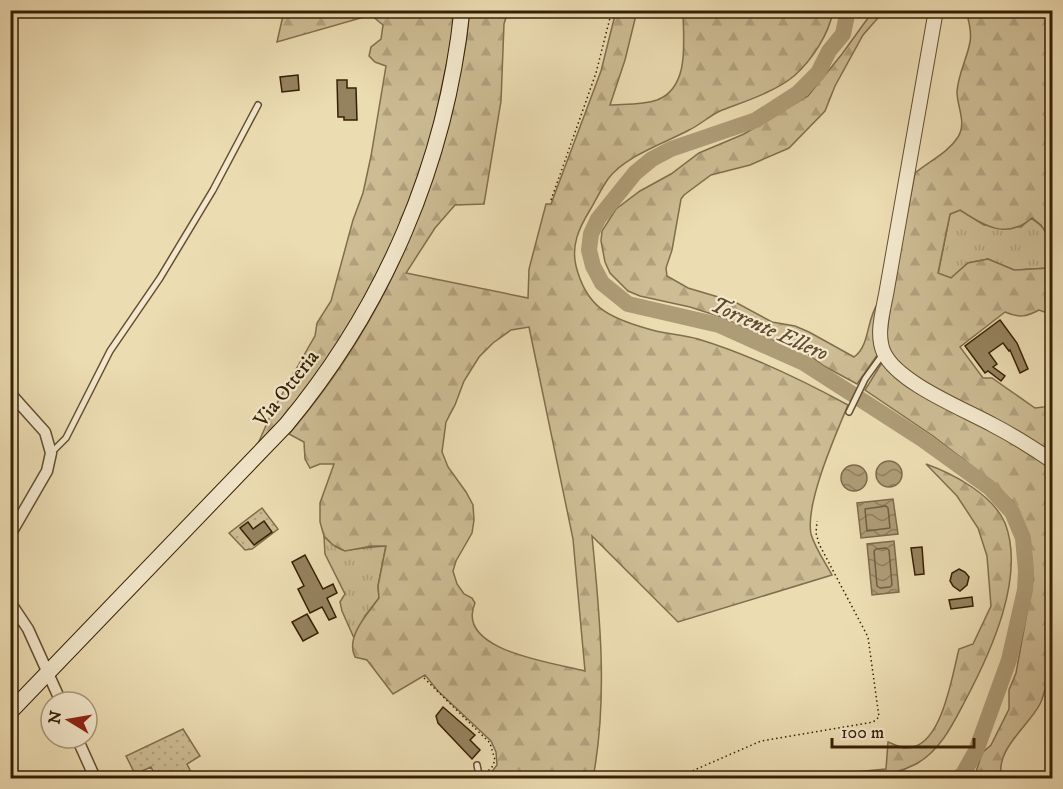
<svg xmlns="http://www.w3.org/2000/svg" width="1063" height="789" font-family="'IM FELL DW Pica',serif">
  <defs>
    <pattern id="grass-tufts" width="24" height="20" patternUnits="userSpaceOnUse" patternTransform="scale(1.5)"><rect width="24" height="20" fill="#cdbc94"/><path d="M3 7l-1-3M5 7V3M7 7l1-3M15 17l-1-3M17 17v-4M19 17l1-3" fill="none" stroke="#b1a17e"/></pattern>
    <pattern id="forest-firs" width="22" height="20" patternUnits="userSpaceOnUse" patternTransform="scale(1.5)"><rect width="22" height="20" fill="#cdbc94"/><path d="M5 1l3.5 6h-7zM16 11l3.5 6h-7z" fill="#b1a17e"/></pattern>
    <pattern id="park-dots" width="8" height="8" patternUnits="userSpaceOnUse" patternTransform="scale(1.5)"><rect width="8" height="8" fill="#cdbc94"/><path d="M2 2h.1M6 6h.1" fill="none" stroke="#b1a17e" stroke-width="1.8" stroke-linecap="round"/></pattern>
    <pattern id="water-waves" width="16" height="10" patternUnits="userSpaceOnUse" patternTransform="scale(1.5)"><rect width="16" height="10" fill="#ae9c77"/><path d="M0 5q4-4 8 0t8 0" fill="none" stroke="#8e7f5f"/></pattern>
  </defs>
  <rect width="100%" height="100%" fill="#ecdcb2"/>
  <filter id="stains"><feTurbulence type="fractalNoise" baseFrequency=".00333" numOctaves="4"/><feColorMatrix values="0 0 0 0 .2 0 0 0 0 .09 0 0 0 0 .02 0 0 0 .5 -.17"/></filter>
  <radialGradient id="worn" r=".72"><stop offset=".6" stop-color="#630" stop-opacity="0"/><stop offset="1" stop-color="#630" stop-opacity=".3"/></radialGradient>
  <path fill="url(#grass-tufts)" stroke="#826e4c" stroke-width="1.5" d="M960,210l24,15 37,2 10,-9c22,14 23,26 18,50l-35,2 -26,-11 -20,4 -17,15 -13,-4 12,-60z
    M324,536c5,5 11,12 19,14 4,1 34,-4 43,-4l-8,40 1,12 -14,18 -11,22 -12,-27 -2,-9 5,-8 -20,-40z"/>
  <path fill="url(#forest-firs)" stroke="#826e4c" stroke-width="1.5" fill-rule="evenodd" d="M284,11h170l-3,32 -21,99 -28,81 -49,98 -53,77 -44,50 16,-36 36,-64 7,-12 2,-13 14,-22 22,-81 10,-27 8,-37 15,-90 -11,-4 -6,-6 2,-9 10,-8 2,-14 -12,-10 -94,27z
    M469,11h39l-4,13 -3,77 -17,103 -29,1 -20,23 -29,45 122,25 1,-29 17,-65h5l50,-133 15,-60h21l-12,49 -15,45c15,-1 33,0 47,-5 34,-13 26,-61 26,-89h150c-4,23 -21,49 -39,65 -19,16 -51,26 -74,35 -11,5 -20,14 -31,19 -24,13 -64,26 -81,49 -7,10 -12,21 -18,31 -11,18 -19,35 -14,56 10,40 31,51 69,62 17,6 36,6 53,11 53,16 102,40 150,66 -12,29 -43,98 -37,129 4,14 14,28 21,41l-154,47 -86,-86c8,80 16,163 1,242h-106l10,-13 -1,-13 -5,-11 -53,-50 -13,-16 -32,19 -26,-34 -12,-3c-10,-20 13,-44 24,-59l-1,-12 8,-40h-14l-27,5 -12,-6 -9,-9 -4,-14v-19l14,-39h-14l-10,4 -5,-9 -1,-17 -15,-8c83,-97 132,-201 162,-324 8,-32 17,-66 18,-99zM529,327l44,212 12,132c-30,-8 -131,-20 -110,-68l-3,-5 -8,-4 -7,-10 -4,-13 3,-10 16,-28 2,-13 -1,-15 -7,-13 -18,-25 -6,-15 4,-30 9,-17 9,-24 15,-24 14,-14 18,-13z
    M873,11h16l-12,8 -14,16 -28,51 -10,25 -36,37 -39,17 -39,10 -27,20 -3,4 -9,51 -6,18 1,8 21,12 47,14 37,20 23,4 14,6 45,25c16,-11 12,-37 24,-54v51l-21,30 -33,-18 -25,-18 -31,-9 -47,-22 -31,-10 -50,-11 -12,-5 -18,-18 -5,-11 -4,-21 1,-10 14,-22 24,-18 31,-17 28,-21 45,-19 64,-38 34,-42z
    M966,11h86v231l-11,-17 -9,-7c-26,22 -47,8 -72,-8l-10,4 -12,59 13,5 17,-15 20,-4 26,11 35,-2 3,-15v43l-7,2 5,16 -11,-4c-13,7 -20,8 -34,2l-45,35 23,31h9l43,30 17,-2v48l-128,-71 -23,-16 -13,-20 -1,-14 5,-40 23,-120c14,-12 33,-20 43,-36 9,-15 -1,-30 -1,-45 1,-18 10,-33 13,-50 2,-10 -1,-21 -4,-31z
    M883,361l169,106v205h-4c-2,10 -3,23 -8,32 -12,23 -46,46 -38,74h-30l4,-6 6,-19 9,-8 18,-36v-19l7,-17 17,-93 -1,-21 -4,-22 -15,-35 -24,-23 -56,-43 -68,-46z
    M926,464c28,10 67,31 79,59 21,54 -15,131 -40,178 -12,23 -25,50 -49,63 -38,20 -85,15 -126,14l96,-9 2,-27c6,2 12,6 18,6 36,1 46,-73 53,-99l14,-5 18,-38 -4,-50 -9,-28 -21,-32z"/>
  <path fill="url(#park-dots)" stroke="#826e4c" stroke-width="1.5" d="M262,508l16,21 -26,20 -7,1 -16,-17z
    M183,729l17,27 -13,8 7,14h-38l-5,-11 -16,7 -9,-18z"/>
  <path fill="url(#water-waves)" stroke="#7e6a49" stroke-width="1.5" d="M876 474a13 13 0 1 1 26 0a13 13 0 1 1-26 0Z
    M841 478a13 13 0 1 1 26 0a13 13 0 1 1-26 0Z
    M893,499l5,35 -37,4 -4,-35z
    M894,541l5,51 -27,3 -5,-51z"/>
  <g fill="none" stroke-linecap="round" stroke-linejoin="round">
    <path stroke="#725e3e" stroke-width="1.5" d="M886,506l2,2 2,20 -23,3 -2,-22z
      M886,548l3,2 3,35 -2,2 -10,1 -3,-2 -3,-35 2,-2z"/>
    <path stroke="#7e6a49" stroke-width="3" d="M963,774l6,4"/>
    <path stroke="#ae9c77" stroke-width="16" d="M848,10l-5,24 -14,17 -11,22 -20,20 -42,27 -85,29 -19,10 -17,14 -37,46 -7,15 -2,16 4,16 9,17 26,21 91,21 85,38 118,76 68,49 22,24 11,26 3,33 -1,19 -16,70 -33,91 -13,23 -5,4"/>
  </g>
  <path fill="#95825e" stroke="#362004" stroke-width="1.5" d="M298,75l1,15 -17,2 -2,-15z
    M337,80h10v8h9l1,32h-13v-3h-6z
    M1000,320l17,23 11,26 -8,4 -10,-23 -1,1 -6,-8 -14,10 8,11 -4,3 12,9 -4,5 -13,-10 -3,2 -20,-27z
    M264,521l8,11 -18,13 -14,-17 8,-6 5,7z
    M922,547l2,27 -9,1 -4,-27z
    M305,555l18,34 10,-5 4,9 -10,5 9,19 -7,3 -7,-13 -12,6 -12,-24 6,-3 -12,-24z
    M959,569l6,3 4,5 -2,8 -7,6 -7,-5 -3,-5 2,-8z
    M972,597l1,9 -22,3 -2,-9z
    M307,614l11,19 -15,8 -11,-19z
    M443,707l32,28 -5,5 10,10 -8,9 -34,-36 -2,-7z"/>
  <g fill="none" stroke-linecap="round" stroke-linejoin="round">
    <g stroke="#644f30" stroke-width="8">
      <path id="service" d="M849,412l16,-33 18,-25
        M51,453l15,-15 44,-87 50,-73 53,-88 45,-85
        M477,765l2,10 -2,3"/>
    </g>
    <g stroke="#644f30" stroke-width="13">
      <path id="minor" d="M10,393l35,39 6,21 -4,18 -37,64
        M10,602l18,27 33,73
        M77,738l18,40"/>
    </g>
    <g stroke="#644f30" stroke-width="16">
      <path id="tertiary" d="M936,10l-49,279c-3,19 -12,45 -3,64 14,30 80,56 109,72 21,11 40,23 59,36"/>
    </g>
    <g stroke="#362004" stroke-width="17">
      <path id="secondary" d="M10,712l276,-287c98,-118 160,-261 176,-415"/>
    </g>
    <path stroke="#362004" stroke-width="1.5" stroke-dasharray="1.5 3" stroke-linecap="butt" d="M551,200l45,-127 16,-63
      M424,678l66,65 5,17 -3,7 -6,6
      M676,778l85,-37 112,-19 6,-5 -11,-80 -49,-93 -3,-11 1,-12"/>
    <use href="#service" stroke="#f3e8cd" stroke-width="5"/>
    <use href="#minor" stroke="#f3e8cd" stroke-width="10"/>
    <use href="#tertiary" stroke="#f3e8cd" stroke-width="14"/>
    <use href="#secondary" stroke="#f3e8cd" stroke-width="15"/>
  </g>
  <g text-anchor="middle" stroke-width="4.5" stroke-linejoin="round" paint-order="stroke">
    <g font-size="21" fill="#362004" stroke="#f3e8cd">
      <text transform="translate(286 388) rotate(-52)" y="7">Via Otteria</text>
    </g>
    <g font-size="22" font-style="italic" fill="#604b2c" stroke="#f3e8cd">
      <text transform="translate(770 328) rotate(24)" y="8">Torrente Ellero</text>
    </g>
  </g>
  <rect width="1063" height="789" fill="none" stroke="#ecdcb2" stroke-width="36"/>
  <rect x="12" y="12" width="1039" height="765" fill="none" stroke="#362004" stroke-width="3"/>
  <rect x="18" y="18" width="1027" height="753" fill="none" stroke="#362004" stroke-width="1.5"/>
  <g transform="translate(69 720) rotate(281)"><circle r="28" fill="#f3e8cd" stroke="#a7987d" stroke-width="1.5"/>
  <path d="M0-4.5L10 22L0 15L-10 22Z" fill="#8f2418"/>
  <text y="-9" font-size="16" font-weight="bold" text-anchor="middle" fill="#362004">N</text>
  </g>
  <path d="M832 738v9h142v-9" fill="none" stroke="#362004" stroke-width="3"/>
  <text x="841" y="738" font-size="18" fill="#362004" stroke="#f3e8cd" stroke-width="4.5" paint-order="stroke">100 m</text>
  <rect width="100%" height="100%" filter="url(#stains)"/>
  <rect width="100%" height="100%" fill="url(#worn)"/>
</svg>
